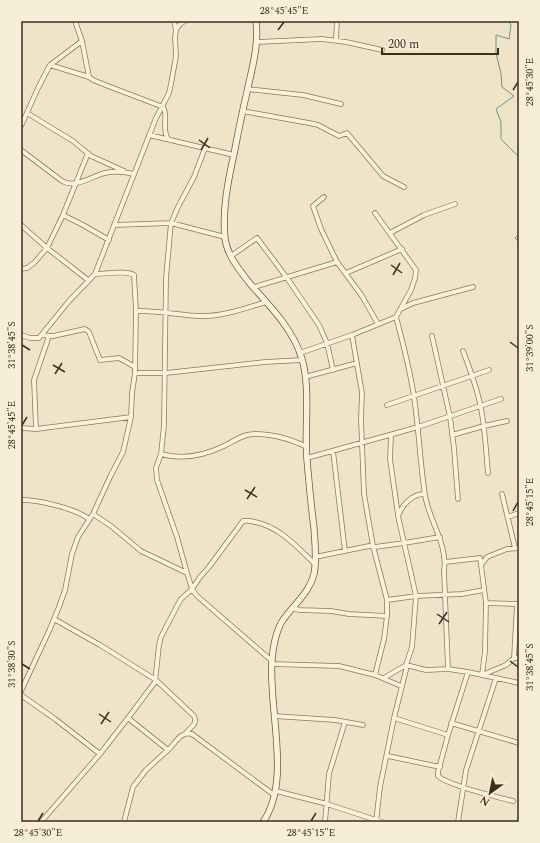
<svg xmlns="http://www.w3.org/2000/svg" width="540" height="843" font-family="Spectral,serif">
  <rect width="100%" height="100%" fill="#f0e4c8"/>
  <g fill="none" stroke-linecap="round" stroke-linejoin="round">
    <path stroke="#6f938a" stroke-width="1" d="M509,21l2,4 -2,14 -13,-4v18l5,21 1,13 12,9 -18,13 5,13v17l18,18
      M519,234l-4,4 4,4"/>
    <g stroke="#8d765c" stroke-width="5.5">
      <path id="street" d="M75,21l7,20 7,36 4,3 15,6 55,21c6,9 -2,21 5,32
        M174,21l2,9
        M336,40l1,-19
        M257,42l65,-3 24,3 36,8
        M50,65l39,12
        M247,89l56,6 38,9
        M242,111l67,12 9,2 21,11 8,-3 36,43 21,11
        M27,113l46,28 18,15 33,15
        M21,126l17,-38 12,-23 32,-24
        M149,135l85,20
        M21,150l41,31c13,8 30,-5 43,-8 9,-2 20,-1 29,1
        M324,197l-11,9 8,23 16,33 25,34 16,28
        M63,215l20,10 26,15
        M21,225l26,23 41,32
        M114,225l57,-2 54,14
        M390,233l34,-18 31,-11
        M231,256l26,-18 30,40 32,47 8,18 6,27
        M21,269l6,-1 7,-5 13,-15 16,-33 25,-62
        M346,273l56,-24
        M254,287l83,-25
        M401,309l12,-6 60,-16
        M136,311c23,-1 45,5 67,5 21,0 43,-8 63,-14
        M396,317c7,26 14,53 18,80 5,33 6,66 11,98 4,26 23,49 19,76l4,98
        M21,335l9,3h9l30,-37 26,-27 61,-156 13,-25 2,-9 5,-28 -1,-19 1,-7 4,-6 5,-3
        M41,335l12,1 32,-7 4,3 11,28 19,-2 16,9
        M352,335l10,58 -1,26 3,75 9,52 14,54v16l-3,23 -9,36
        M432,336l18,81 4,31 4,51
        M463,351c7,18 14,37 18,57 4,21 5,43 7,65
        M300,353l52,-18 44,-18 15,-27 4,-12 1,-8 -41,-57
        M135,373h31l99,-11 37,-2
        M305,377l52,-14
        M387,405l102,-35
        M21,428l15,1 95,-12
        M36,429l-2,-49 15,-44
        M391,435l-1,24 8,56
        M452,435l32,-9 23,-5
        M333,451l12,100
        M161,454c21,6 44,1 63,-8 8,-4 15,-9 23,-11 17,-4 44,4 60,12
        M307,458l111,-31 83,-28
        M502,494l13,54
        M21,500c18,0 53,8 68,19
        M93,514l18,12 30,25 46,22 5,16 5,7 75,65
        M508,517l11,-4
        M315,557l54,-11 6,1 29,-4 36,-6
        M445,562l35,-4 1,7 6,-8 20,-8 12,-1
        M481,565l5,38 -1,48 -3,24 24,-10 8,-7h5
        M187,573l-10,-36 -20,-57 -1,-12 5,-14 3,-29 2,-147 5,-55 7,-16 16,-30 11,-29
        M387,600l29,-4 46,-2 22,-4
        M486,603l33,1
        M293,608l6,2 32,1 18,3 38,2
        M54,619l46,26 56,35 38,36c4,9 -4,11 -8,17
        M514,658l3,-54
        M272,664l67,2 36,9 26,11
        M468,672l-20,63 -10,37v4c11,10 59,21 75,25
        M384,678l22,-13 20,5 22,-1 20,3 51,11
        M21,691l28,-60 10,-24 6,-17 7,-36 6,-17 15,-23 17,-37 13,-25 8,-35 1,-24 3,-20 1,-62 -2,-36c-7,-5 -30,-1 -39,-1
        M21,695l34,24 45,35
        M274,716l61,4 28,5
        M128,718l27,-36 4,-37 2,-8 16,-31 4,-7 11,-10 8,-12 9,-10 34,-46c4,-1 8,0 12,1 25,5 42,25 60,42
        M394,718l54,17
        M451,723l68,20
        M388,756l52,11
        M276,791l51,13 55,18
        M41,822l59,-68 28,-36 40,32c8,-7 12,-19 24,-16l82,61
        M124,822l9,-35 13,-17 22,-20
        M325,822l4,-48 16,-52
        M376,822l4,-35 14,-69 12,-48v-5l6,-18 4,-51 -18,-80c4,-11 15,-23 27,-22
        M458,822l8,-52 30,-92"/>
    </g>
    <g stroke="#6f573f" stroke-width="7">
      <path id="secondary" d="M256,21c3,25 -4,47 -9,71 -5,21 -9,41 -13,62 -6,27 -12,57 -9,84 2,18 16,34 27,48 19,21 42,45 50,73 9,31 2,69 5,101 2,23 4,45 7,68 1,15 3,31 0,46 -5,20 -23,33 -33,49 -6,12 -8,24 -9,37 -4,50 20,120 -9,162"/>
    </g>
    <use href="#street" stroke="#faf1dc" stroke-width="4"/>
    <use href="#secondary" stroke="#faf1dc" stroke-width="5.5"/>
  </g>
  <path fill="none" stroke="#3d2e20" stroke-width="1.5" d="M278,30l6,-8M513,90l5,-8M199,140l11,8M201,150l7,-12M391,265l11,8M393,275l7,-12M510,342l8,6M22,345l8,5M53,365l12,7M55,374l7,-11M22,425l5,-8M245,490l12,7M247,499l8,-12M513,511l5,-9M437,614l12,8M439,624l8,-12M510,661l8,6M22,664l8,5M99,714l12,8M101,724l8,-12M38,821l5,-8M311,821l5,-8"/>
  <rect width="540" height="843" fill="none" stroke="#f7eed8" stroke-width="44"/>
  <g transform="translate(490 793) rotate(213)" stroke="#f7eed8" stroke-width="3" paint-order="stroke">
  <path d="M0-3L7 15L0 10L-7 15Z" fill="#3d2e20"/>
  <text y="-6" font-size="11" font-weight="bold" text-anchor="middle" fill="#3d2e20">N</text>
  </g>
  <path d="M382 48v6h116v-6" fill="none" stroke="#3d2e20" stroke-width="2"/>
  <text x="388" y="48" font-size="12" fill="#3d2e20" stroke="#f7eed8" stroke-width="3" paint-order="stroke">200 m</text>
  <rect x="22" y="22" width="496" height="799" fill="none" stroke="#3d2e20" stroke-width="1.5"/>
  <g font-size="10" text-anchor="middle" fill="#3d2e20">
    <text x="284" y="14">28°45'45"E</text>
    <text transform="translate(529 82) rotate(-90)" y="4">28°45'30"E</text>
    <text transform="translate(11 345) rotate(-90)" y="4">31°38'45"S</text>
    <text transform="translate(529 348) rotate(-90)" y="4">31°39'00"S</text>
    <text transform="translate(11 425) rotate(-90)" y="4">28°45'45"E</text>
    <text transform="translate(529 502) rotate(-90)" y="4">28°45'15"E</text>
    <text transform="translate(11 664) rotate(-90)" y="4">31°38'30"S</text>
    <text transform="translate(529 667) rotate(-90)" y="4">31°38'45"S</text>
    <text x="38" y="836">28°45'30"E</text>
    <text x="311" y="836">28°45'15"E</text>
  </g>
</svg>
